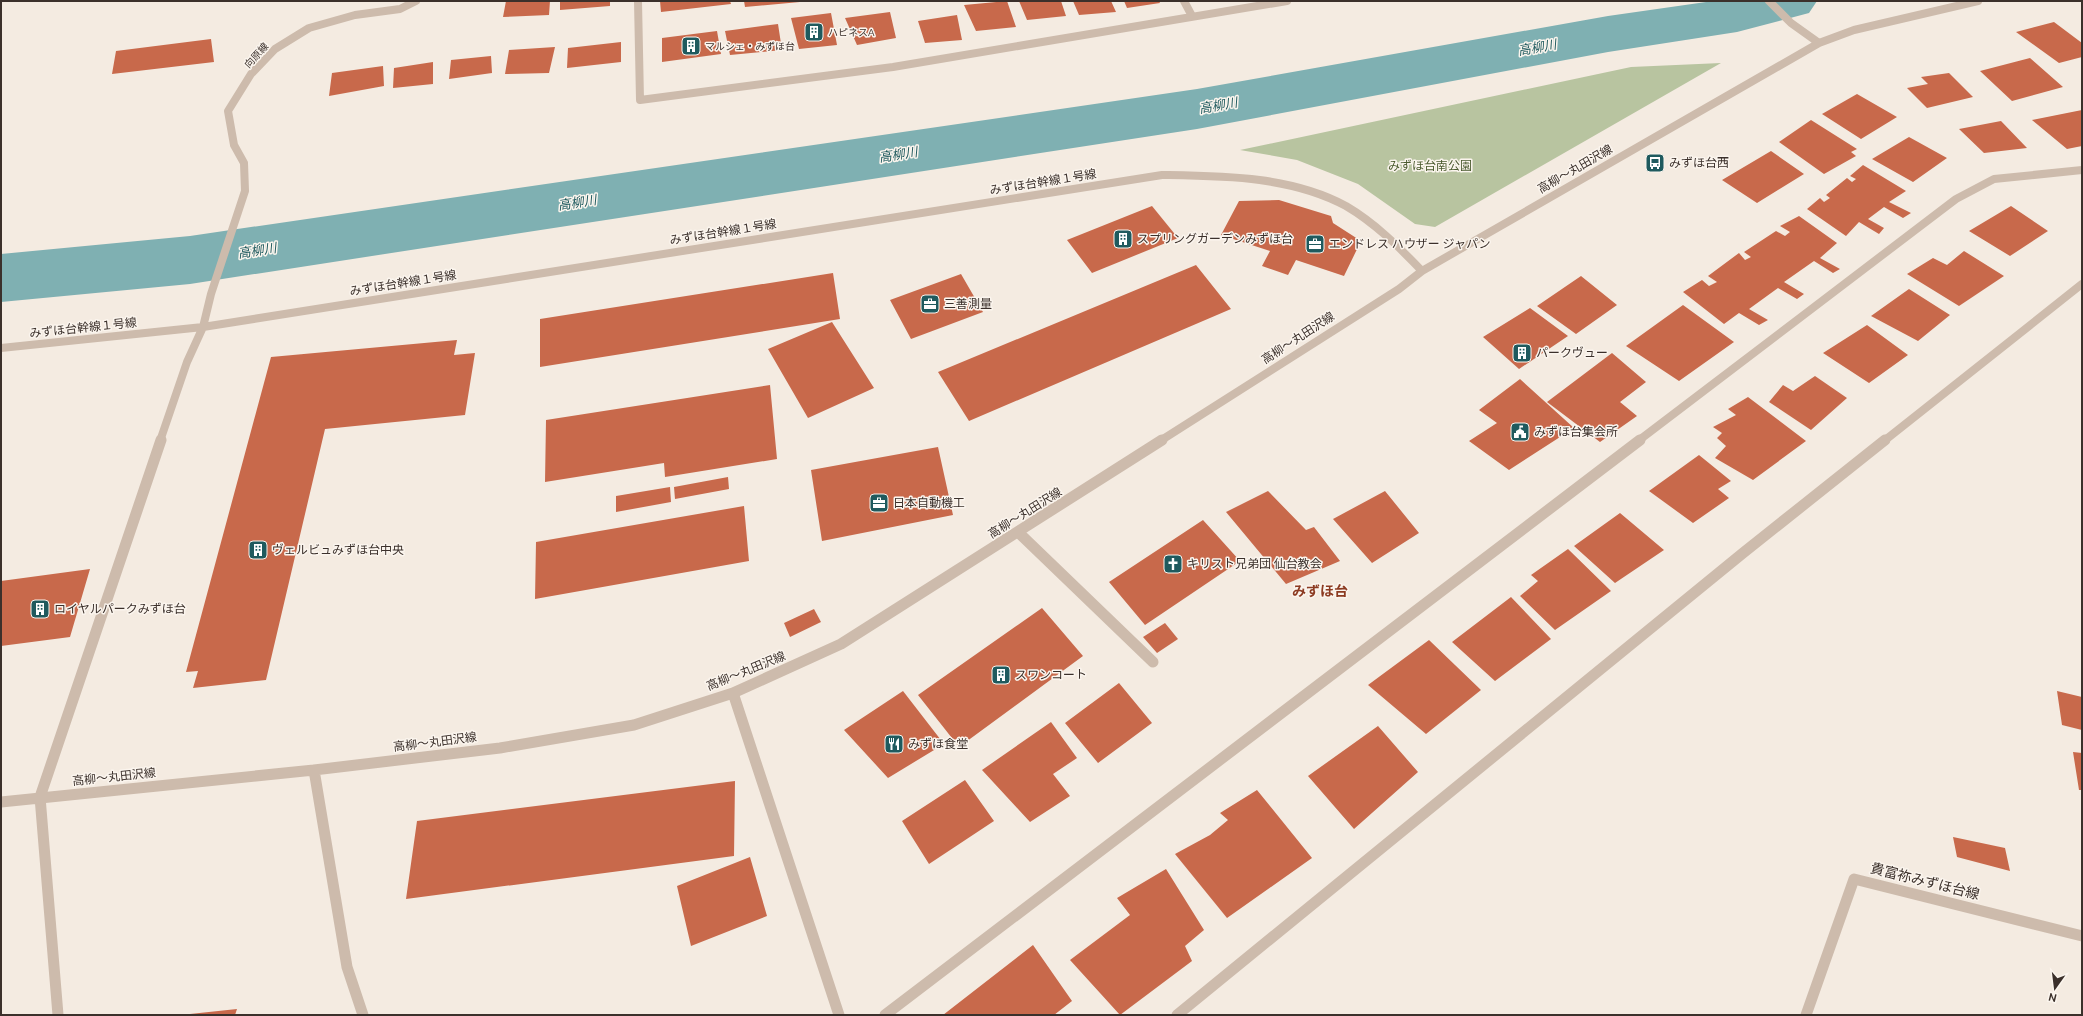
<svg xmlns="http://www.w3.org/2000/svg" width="2083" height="1016" font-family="Ubuntu,'Noto Sans JP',sans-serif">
  <rect width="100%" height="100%" fill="#f4ebe1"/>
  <path fill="#b8c4a0" d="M1721,63l-286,164 -20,-3 -57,-40 -61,-24 -57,-10 391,-83z"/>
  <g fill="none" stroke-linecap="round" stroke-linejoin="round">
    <path fill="#7fb0b2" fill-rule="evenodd" d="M1713,1h104l-8,12 -72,19 -129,20 -411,77 -1007,155 -189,18v-48l189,-18 1007,-147 411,-73z"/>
  </g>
  <path fill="#c8694b" d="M506,1h44l-1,14 -46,2z
    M560,1h50v5l-50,4z
    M660,1h70l1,3 -70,8z
    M744,1h56v1l-55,5z
    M1007,1l9,26 -40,4 -12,-26z
    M1019,1h42l5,15 -39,4z
    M1073,1h38l5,11 -37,3z
    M1124,1h35l1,2 -33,5z
    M890,12l6,26 -39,7 -12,-27z
    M831,13l6,32 -38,4 -8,-31z
    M957,15l5,25 -37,3 -7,-22z
    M2054,22l28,21v14l-23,6 -43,-31z
    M778,24l4,26 -52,5 -5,-24z
    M717,31l4,23 -59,8v-24z
    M211,39l3,23 -102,12 4,-23z
    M621,42v20l-54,6 1,-20z
    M555,47l-6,26 -44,1 4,-24z
    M491,56l1,17 -43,6 2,-19z
    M2030,58l33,29 -51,14 -32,-30z
    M433,62v22l-40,4 1,-20z
    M383,66l1,20 -55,10 3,-23z
    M1949,73l24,24 -46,11 -20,-20 21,-4 -7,-7z
    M1857,94l40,23 -36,22 -39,-25z
    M2082,110v36l-15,3 -35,-29z
    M1811,120l46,29 -6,3 5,4 -32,18 -45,-32z
    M2001,121l26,27 -43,5 -25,-24z
    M1909,137l38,21 -34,24 -41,-23z
    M1771,151l33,23 -47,29 -35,-23z
    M1863,165l43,26 -17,11 22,11 -8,5 -19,-11 -16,12 16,9 -5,6 -20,-12 -13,14 -39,-27 13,-11 4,4 6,-4 -4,-3 21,-17 5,4 4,-3 -6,-3z
    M1279,200l52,16 2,7 28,18 -17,35 -48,-16 -8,15 -26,-9 8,-15 -49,-16 18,-34z
    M1152,206l26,32 -86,35 -25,-33z
    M2011,206l37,25 -38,25 -41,-25z
    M1799,216l38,27 -17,15 20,11 -7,4 -19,-12 -30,21 20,12 -7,5 -19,-11 -29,21 19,11 -9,5 -20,-12 -15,11 -41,-32 19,-12 7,6 8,-4 -9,-6 31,-23 6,7 6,-3 -7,-5 32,-21 9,5 5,-4 -10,-6z
    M1964,251l40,25 -45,30 -52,-32 26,-16 14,7z
    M1196,265l35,44 -262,112 -31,-49z
    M833,273l7,46 -300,48v-48z
    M961,274l22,38 -72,27 -21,-39z
    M1581,276l36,29 -41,29 -39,-28z
    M1909,289l41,26 -32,26 -47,-25z
    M1683,305l51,37 -55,39 -53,-35z
    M1530,308l38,28 -49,33 -36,-32z
    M832,322l42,66 -66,30 -40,-69z
    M1867,325l41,30 -39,28 -46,-30z
    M457,340l-3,15 21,-2 -10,62 -140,14 -59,251 -73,8 5,-17 -12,1 85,-315z
    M1612,353l34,29 -26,20 17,14 -37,26 -53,-40z
    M1815,376l32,22 -36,32 -42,-28 14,-17 10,6z
    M1520,379l54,49 -65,42 -40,-29 28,-18 -18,-13z
    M770,385l7,74 -112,18 -1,-14 -119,19 1,-62z
    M1748,397l58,44 -53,39 -38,-22 11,-12 -9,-8 5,-5 -9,-6 23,-12 -8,-6z
    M938,447l15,68 -131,26 -11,-71z
    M1699,455l32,26 -13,8 11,9 -36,25 -44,-32z
    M728,477l1,12 -54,10 -1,-12z
    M670,487l1,15 -55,10v-16z
    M1268,491l38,39 8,-3 26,34 -54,23 -60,-72z
    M1385,491l34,42 -47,30 -39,-44z
    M744,506l5,55 -214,38 1,-57z
    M1620,513l44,37 -49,33 -41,-37z
    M1203,520l37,41 -95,64 -36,-43z
    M1568,549l43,42 -56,39 -35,-34 18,-15 -7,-6z
    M90,569l-20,68 -69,9v-65z
    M1511,597l40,42 -56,42 -43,-39z
    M1042,608l41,48 -124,91 -41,-52z
    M814,609l7,13 -31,15 -6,-14z
    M1165,623l13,16 -21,14 -14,-16z
    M1429,640l52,50 -55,44 -58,-49z
    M1119,683l33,40 -54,40 -33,-40z
    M903,691l41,53 -56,34 -44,-48z
    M2057,691l25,6v33l-20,-5z
    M1051,722l26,36 -24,16 17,22 -40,26 -48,-52z
    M1378,726l40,46 -64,57 -46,-53z
    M2073,752l9,1v37h-3z
    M965,780l29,41 -65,43 -27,-43z
    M735,781l-1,75 -328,43 11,-78z
    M1257,790l55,68 -85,60 -52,-64 35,-19 18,-15 -8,-7z
    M1953,837l52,11 5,23 -53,-14z
    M750,857l17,59 -76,30 -14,-60z
    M1166,869l38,61 -19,16 7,15 -72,54 -50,-55 60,-45 -13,-17z
    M1033,945l39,56 -18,14h-111z
    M237,1009l-2,6h-45v-1z"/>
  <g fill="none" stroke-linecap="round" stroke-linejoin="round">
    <path stroke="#cdbbac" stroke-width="8" d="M638,1l2,99 253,-33 394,-66
      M1184,1l8,15
      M1769,1l22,22 28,20
      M1,348l202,-21 959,-152c61,1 129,1 184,31 29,17 53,41 76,65
      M160,441l27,-79 16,-35 8,-33 34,-103 -1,-28 -10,-18 -6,-34 23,-37 24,-25 34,-21 46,-13 45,-6 16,-8
      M1160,441l239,-152 23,-18 397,-228 35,-13 124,-29
      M1638,441l318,-242 38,-20 88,-9
      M1884,441l198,-157"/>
    <path stroke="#cdbbac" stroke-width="11" d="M1019,533l134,129
      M733,693l106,322
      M314,770l33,197 16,48
      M1,802l313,-32 186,-22 134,-23 99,-32 108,-49 321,-204
      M58,1015l-18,-218 121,-357
      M885,1015l755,-575
      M1177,1015l566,-462 142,-113
      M1806,1015l48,-136 228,57"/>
  </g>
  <defs>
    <g id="building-square" transform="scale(1)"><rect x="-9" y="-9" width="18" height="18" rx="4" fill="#1f5a5e" stroke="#fbf5ee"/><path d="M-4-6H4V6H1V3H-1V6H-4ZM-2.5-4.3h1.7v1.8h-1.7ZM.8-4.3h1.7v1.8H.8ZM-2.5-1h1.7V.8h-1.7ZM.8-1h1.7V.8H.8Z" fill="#fff"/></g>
    <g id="bus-square" transform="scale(1)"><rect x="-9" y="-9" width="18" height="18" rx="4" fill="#1f5a5e" stroke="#fbf5ee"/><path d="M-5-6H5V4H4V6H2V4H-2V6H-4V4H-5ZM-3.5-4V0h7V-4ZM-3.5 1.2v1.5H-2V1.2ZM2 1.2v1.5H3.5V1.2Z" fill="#fff"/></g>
    <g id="office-square" transform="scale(1)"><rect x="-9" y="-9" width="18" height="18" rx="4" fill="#1f5a5e" stroke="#fbf5ee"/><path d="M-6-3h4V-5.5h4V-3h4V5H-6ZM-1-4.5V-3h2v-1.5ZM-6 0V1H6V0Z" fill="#fff"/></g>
    <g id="civic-square" transform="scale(1)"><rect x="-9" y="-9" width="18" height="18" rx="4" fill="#1f5a5e" stroke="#fbf5ee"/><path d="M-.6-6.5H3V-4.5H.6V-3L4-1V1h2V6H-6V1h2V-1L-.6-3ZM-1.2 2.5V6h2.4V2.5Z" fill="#fff"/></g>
    <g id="church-square" transform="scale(1)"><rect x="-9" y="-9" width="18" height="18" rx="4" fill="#1f5a5e" stroke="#fbf5ee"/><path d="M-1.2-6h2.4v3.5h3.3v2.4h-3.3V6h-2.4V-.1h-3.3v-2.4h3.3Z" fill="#fff"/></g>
    <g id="restaurant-square" transform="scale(1)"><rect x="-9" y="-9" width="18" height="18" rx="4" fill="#1f5a5e" stroke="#fbf5ee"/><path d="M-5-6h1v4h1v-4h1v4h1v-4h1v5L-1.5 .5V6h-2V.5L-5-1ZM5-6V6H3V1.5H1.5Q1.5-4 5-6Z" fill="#fff"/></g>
  </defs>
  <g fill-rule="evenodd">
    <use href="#building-square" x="814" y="32"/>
    <use href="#building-square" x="691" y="46"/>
    <use href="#bus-square" x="1655" y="163"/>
    <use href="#building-square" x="1123" y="239"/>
    <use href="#office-square" x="1315" y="244"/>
    <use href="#office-square" x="930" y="304"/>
    <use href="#building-square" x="1522" y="353"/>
    <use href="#civic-square" x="1520" y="432"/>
    <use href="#office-square" x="879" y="503"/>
    <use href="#building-square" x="258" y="550"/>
    <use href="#church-square" x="1173" y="564"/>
    <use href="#building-square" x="40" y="609"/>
    <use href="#building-square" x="1001" y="675"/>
    <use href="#restaurant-square" x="894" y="744"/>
  </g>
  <g text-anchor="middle" stroke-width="3" stroke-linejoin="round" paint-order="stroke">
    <g font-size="10" fill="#3b302b" stroke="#fbf5ee" text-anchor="start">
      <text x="828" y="36">ハピネスA</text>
      <text x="705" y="50">マルシェ・みずほ台</text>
    </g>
    <g font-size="10" fill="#3b302b" stroke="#fbf5ee">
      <text transform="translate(256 55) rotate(-47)" y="4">向原線</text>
    </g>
    <g font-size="12" fill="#3b302b" stroke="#fbf5ee" text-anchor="start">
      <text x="1669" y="167">みずほ台西</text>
      <text x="1137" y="243">スプリングガーデンみずほ台</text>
      <text x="1329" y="248">エンドレス ハウザー ジャパン</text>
      <text x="944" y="308">三善測量</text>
      <text x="1536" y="357">パークヴュー</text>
      <text x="1534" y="436">みずほ台集会所</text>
      <text x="893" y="507">日本自動機工</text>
      <text x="272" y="554">ヴェルビュみずほ台中央</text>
      <text x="1187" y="568">キリスト兄弟団 仙台教会</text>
      <text x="54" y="613">ロイヤルパークみずほ台</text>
      <text x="1015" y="679">スワンコート</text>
      <text x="908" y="748">みずほ食堂</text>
    </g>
    <g font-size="12" fill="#4a5a2e" stroke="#fbf5ee">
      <text x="1430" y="170">みずほ台南公園</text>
    </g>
    <g font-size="12" fill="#3b302b" stroke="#fbf5ee">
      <text transform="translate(1575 169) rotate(-30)" y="4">高柳～丸田沢線</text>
      <text transform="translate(1043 182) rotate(-9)" y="4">みずほ台幹線１号線</text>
      <text transform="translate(723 232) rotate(-9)" y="4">みずほ台幹線１号線</text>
      <text transform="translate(403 283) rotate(-9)" y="4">みずほ台幹線１号線</text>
      <text transform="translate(83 328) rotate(-6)" y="4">みずほ台幹線１号線</text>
      <text transform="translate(1298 338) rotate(-33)" y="4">高柳～丸田沢線</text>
      <text transform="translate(1025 513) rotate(-32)" y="4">高柳～丸田沢線</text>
      <text transform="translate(746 671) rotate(-22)" y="4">高柳～丸田沢線</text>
      <text transform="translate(435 742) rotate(-7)" y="4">高柳～丸田沢線</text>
      <text transform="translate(114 777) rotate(-6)" y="4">高柳～丸田沢線</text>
    </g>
    <g font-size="13" font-style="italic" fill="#1f5a5e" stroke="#fbf5ee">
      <text transform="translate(1537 47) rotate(-10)" y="5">高柳川</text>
      <text transform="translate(1218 105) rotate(-10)" y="5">高柳川</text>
      <text transform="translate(898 154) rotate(-9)" y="5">高柳川</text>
      <text transform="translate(577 202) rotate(-9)" y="5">高柳川</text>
      <text transform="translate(257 250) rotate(-9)" y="5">高柳川</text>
    </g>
    <g font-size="14" font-weight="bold" fill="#8c3b22" stroke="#fbf5ee">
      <text x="1320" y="596">みずほ台</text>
    </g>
    <g font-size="14" fill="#3b302b" stroke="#fbf5ee">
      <text transform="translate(1925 881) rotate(14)" y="5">貴富祢みずほ台線</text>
    </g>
  </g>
  <rect width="2083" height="1016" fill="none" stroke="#3b302b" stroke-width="4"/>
  <g transform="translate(2055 988) rotate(194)" stroke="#fbf5ee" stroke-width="3" paint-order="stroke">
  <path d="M0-3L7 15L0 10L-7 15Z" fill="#3b302b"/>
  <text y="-6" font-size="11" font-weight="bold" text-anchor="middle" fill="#3b302b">N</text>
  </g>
</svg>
